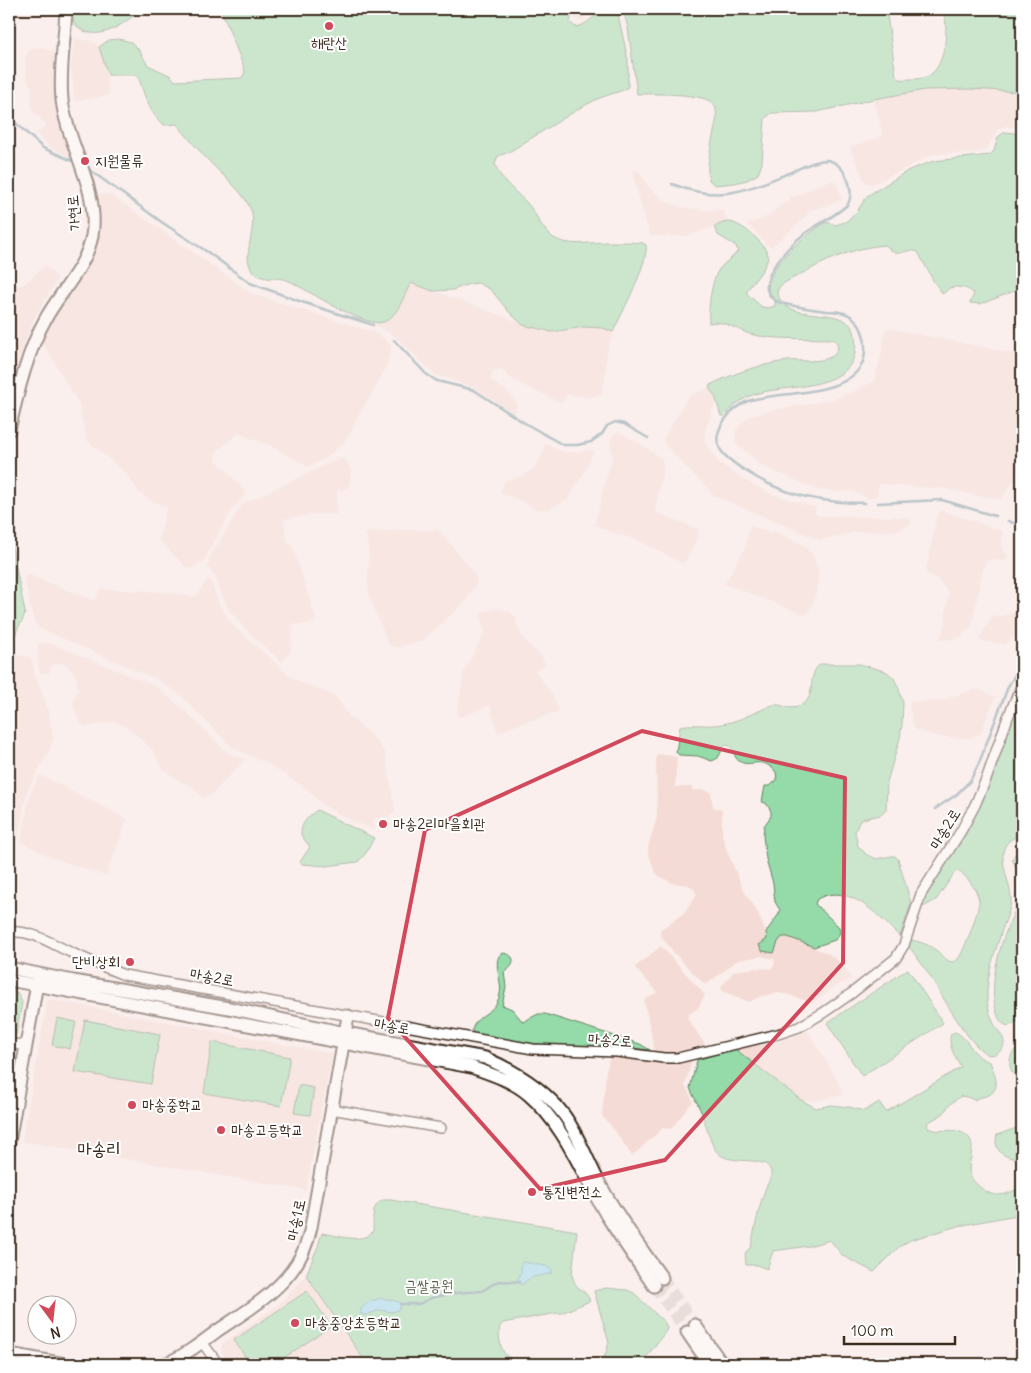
<svg xmlns="http://www.w3.org/2000/svg" width="1031" height="1373" font-family="Delius,'Poor Story',sans-serif">
  <rect width="100%" height="100%" fill="#faefec"/>
  <filter id="ink" filterUnits="userSpaceOnUse"><feTurbulence type="fractalNoise" baseFrequency=".02" numOctaves="2"/><feDisplacementMap in="SourceGraphic" scale="10" xChannelSelector="R" yChannelSelector="G"/><feConvolveMatrix kernelMatrix="1 2 1 2 8 2 1 2 1" color-interpolation-filters="sRGB"/></filter>
  <g filter="url(#ink)">
    <path fill="#f4dbd5" d="M574,9h19l-13,12 -4,-2z
      M75,38l18,4 6,5 5,16 5,32 -34,6 -4,-35z
      M41,47l19,8 13,100 -2,2 -20,-9 -14,-14 10,-9 -15,-15v-22l-5,-10 -2,-18 4,-10z
      M969,89l53,3v39l-8,-4 -9,-1 -8,4 -10,19 -3,2 -11,2 -40,1 -60,30 -6,-1 -3,-3 -14,-33 33,-11 -9,-37 51,-9z
      M634,170l6,2 8,15 19,15 18,6 16,2h21l6,12 -42,14h-36l-14,-50z
      M831,180l5,2 6,18 -31,10 -11,12 -29,25h-3l-13,-16 -9,-7 19,-6 10,-7 4,-5 11,-5v-4l10,-2 13,-8z
      M105,194l7,2 142,99 119,37 6,3 13,11 -6,21 -8,16 -22,36 -5,13 -8,11 -19,16 -16,7 -39,-21 -31,-12 -23,21 1,6 27,29 2,4 -1,3 -12,13 -28,51 -12,8h-5l-28,-28 8,-33 -17,-7 -11,-8 -14,-20 -38,-32 -8,-36 -37,-63 3,-10 35,-54 16,-81z
      M45,266l13,12 -25,42 -24,69v-100l15,-5z
      M411,283l135,49h13l25,-5h9l10,1 10,4 -6,19 -2,27 -4,17 -13,2 -22,-3 -3,8 -6,-1 -30,-14 -16,-9 -10,-9 -8,1 -3,10 17,12 5,5 4,5v7l-2,5 -39,-26 -41,-14 -39,-38 -20,-12 7,-1z
      M886,328l136,27v108l-9,18 -12,18 -22,-3 -31,-7 -69,-5 -2,13 -10,1 -4,-3 -11,-4 -12,1 -24,-3 -56,-24 -4,-5 -19,-16 -2,-4 1,-9 7,-9 7,-6 19,-5 62,-11 22,-8 21,-11 7,-24z
      M709,388l7,12 -11,30 -1,9 3,8 10,14 24,17 29,16 46,14 -1,6 5,2 85,1 5,2 1,4 -12,7 -43,2 -36,8 -105,-44 -49,-50 -3,-6 24,-41 3,-3z
      M619,432l23,13 20,14 1,9 -8,40 2,5 41,16v7l-13,26h-5l-42,-22 -27,-8 -16,-7 11,-47 6,-17 -1,-22 2,-4z
      M545,443l11,6 12,4 26,-3 -8,19 -19,31 -19,9h-13l-17,-10 -16,-5 -1,-4 4,-9 18,-5 11,-7 9,-15z
      M339,459h4l4,4 4,7 -2,16 -5,3 -7,1 -1,24h-22l-31,5 5,26h4l24,74 -1,3 -9,2h-13l-2,24 -2,6 -7,8 -36,-32 -18,-22 -6,-13 -5,-15 -9,-13 1,-8 30,-50 6,-6z
      M940,510l62,21 -1,18 7,7 -3,4 -3,1 -12,-2 -5,4 -5,18 -8,44 -12,12 -17,3 -3,-1 6,-17v-12l3,-17 -10,-12 -13,-9 10,-52z
      M750,526l21,8 2,-3 11,5 21,10 7,8 6,15v17l-7,21 -5,8 -83,-32 3,-2 19,-32z
      M402,530h34l4,2 30,36 6,10v6l-12,19 -40,36 -5,3 -21,5 -6,-1 -4,-3 -18,-45 -2,-14 1,-29 -3,-22z
      M29,575l66,26 6,-12 63,3 32,5 12,-19 3,4 8,23 13,19 8,8 51,45 9,5 35,14 13,19 29,26 8,12 10,59 -6,4 -15,3 1,8 -2,3 -38,-18 -10,-6 -18,-17 -20,-13 -19,-12 -37,-18 -51,-51 -19,-14 -122,-53 -3,-3 -5,-15 -7,-34z
      M497,609l13,3 6,5 1,9 4,9 7,9 14,13 3,8 -10,6 18,25 6,15 -46,15 -15,7 -8,-28 -29,12 -4,-1 7,-44 21,-39 -4,-17 1,-4z
      M1022,611v18l-14,13 -3,2 -25,-3v-3l13,-23 6,2z
      M43,643l9,1 103,42 30,25 38,38 9,6 13,4 -34,36 -8,3 -10,-11 -16,-8 -14,-10 -10,-19 -23,-21 -16,-8 -28,6 -7,-5 -6,-19 5,-14 -2,-13 -10,-12 -4,-1 -11,2 -2,8h-8l-2,-2 -1,-23 1,-4z
      M9,654l19,3 4,3 2,12 15,40 4,26 -3,12 -23,40 -10,51 -3,9 -5,7z
      M973,690h7l15,7 -15,37 -10,4h-19l-19,-3 -15,-5 -3,-3 -4,-18v-5l2,-2 29,-1z
      M658,754l19,3 -2,30h17v3h12l7,2 2,15 9,3v25l5,16 16,38 15,24 10,25 -9,7 2,4 13,4 5,-14 2,-2h7l41,17 14,11 9,14 -16,7 -23,17 -27,-9 -9,-1 -16,3 -12,6 -27,-11 -1,-4 13,-16 21,-3 16,1 4,-5 -1,-5 -13,-3 -23,4 -31,24h-3l-29,-30 -15,-19v-5l25,-18 12,-17 -4,-7 -5,-3 -16,-2 -13,-7 -5,-7 -6,-16v-6l9,-30 -1,-61z
      M40,775l87,44 -21,57 -60,-21 -25,-13 9,-48z
      M661,946l44,49 -7,13 -9,6 -2,4 17,25 -1,3 -30,7 -18,-2 -11,-50 1,-2 13,-7 -21,-21 -2,-4z
      M48,999l284,55 -26,136 -284,-49z
      M808,1031l29,49 5,15 -27,6 -14,-1 -66,-51 36,-5z
      M610,1056l60,6 22,-2 -7,25 8,16 -22,28 -8,-1 -31,28 -19,-28 -11,-12 4,-45z
      M306,1275l61,89h-137l-8,-12v-8l60,-42z"/>
    <path fill="#94dba9" stroke="#688264" d="M72,9h70c-15,12 -37,31 -58,22 -10,-4 -12,-12 -12,-22z
      M221,9h352l-3,13 5,5c16,-1 24,-23 42,-17l11,50v26l-2,3 -29,10 -17,9 -71,44 -11,4 -3,7c3,15 20,28 31,39 9,9 15,26 25,34 15,12 39,6 57,6 11,0 23,0 35,1l3,2c3,17 -25,70 -33,87l-10,-4 -19,-1 -32,5 -29,-7 -12,-11 -20,-24 -13,-7 -9,1 -16,6 -20,1 -22,-8c-8,13 -13,34 -28,39 -16,6 -66,-26 -83,-35 -5,-3 -11,-7 -17,-8 -12,-2 -22,2 -31,-9 -11,-14 6,-42 -1,-60 -8,-20 -28,-33 -42,-49 -12,-12 -22,-25 -32,-37l-13,1c-15,-11 -20,-32 -26,-49l-2,-1h-28l-9,-28 10,-7 10,-1 12,3 7,7 10,16 23,11 4,5 67,-3 3,-6 -1,-4z
      M623,9h237l6,3 5,-3h15l10,67c4,5 9,3 15,3 6,0 13,0 19,-4 16,-11 19,-49 13,-66h79v83l-53,-3 -44,1 -51,9 -57,13 -45,1 -7,5 -3,45 -4,11 -11,6 -12,3 -20,2 -6,-5c-3,-13 1,-26 3,-39 2,-10 7,-25 3,-35 -5,-14 -64,-12 -78,-12l-9,-66z
      M1005,132l9,1 8,4v151l-36,14 -7,2 -9,-1 4,-9c-6,-7 -16,-8 -25,-6l-6,6 -9,-12 -16,-30c-15,-6 -19,10 -32,-7 -37,2 -70,21 -102,38l-5,4 -2,5c9,35 65,10 77,39 2,7 2,15 1,22 -7,38 -72,32 -100,41 -14,5 -22,12 -31,22h-3l-6,-20 -6,-8 1,-3c24,-12 51,-21 78,-24 13,-1 31,2 43,-4 8,-4 9,-14 2,-18 -24,-1 -57,1 -79,-4 -16,-3 -28,-16 -45,-12 -1,-14 2,-44 11,-55 5,-6 13,-10 18,-17l-2,-5 -18,-11 -4,-8c4,-2 10,-5 15,-5 11,0 40,24 39,35 -2,12 -15,24 -21,34v3l15,13 6,1 7,-2v-5l-7,-12c2,-28 37,-53 58,-67l10,3 11,-4 11,-11 9,-14 42,-26 25,-9 56,-6 4,-4 4,-14z
      M9,533l16,79c-1,10 -8,14 -9,22l-7,4z
      M821,664h38l22,6 6,2 6,5 5,9 5,17 -1,22 -2,13 -13,44 -1,28 -5,5 -19,4 -3,3 -4,10 3,14 9,9 10,4 14,-3h4l3,3 13,44 -11,34c-20,-20 -51,-56 -83,-38l-2,5 24,23 1,6 -5,7 -21,7 -26,-10h-6l-4,5 -4,11 -12,-2 -3,-6 8,-6 -1,-7 13,-18 1,-4 -5,-8 -2,-19 -7,-24 -3,-23 1,-10 7,-10v-5l-5,-8 -4,-1 3,-16h5l7,-6 -1,-8c-15,-18 -26,-3 -37,-11 -6,-4 -4,-12 -11,-16l-4,1 -6,12 -6,3 -14,-5 -19,-1 -3,-3 4,-26c14,-3 28,1 42,-2 13,-2 25,-8 37,-13 5,-2 9,-5 14,-6 11,-2 16,8 30,-1 14,-8 3,-31 18,-40z
      M1022,693v187l-10,-21 8,-12 1,-9 -3,-2c-30,10 -6,44 -7,65 -1,9 -5,18 -8,26 -7,23 -17,47 -16,71 0,9 4,19 7,26 5,9 16,18 6,27 -4,3 -6,4 -11,4 -20,-8 -46,-59 -59,-79 -7,-11 -15,-21 -22,-31l2,-5c7,1 18,4 24,9 7,4 9,10 17,13 4,-1 5,-1 7,-3 6,-7 22,-50 21,-59 -2,-11 -11,-21 -19,-29l-5,1 -19,28 -13,7 -3,-2c38,-68 73,-139 102,-212z
      M317,810l57,28 -8,15 -8,9 -32,4 -24,-2 -2,-2 10,-15 -9,-12c0,-13 7,-18 16,-25z
      M1022,897v122l-13,7c-7,-1 -10,-6 -12,-13 -12,-32 9,-88 25,-116z
      M502,953c15,1 14,13 2,19l2,15 -4,18 10,4 11,13 15,-8h7l95,30 10,6c-44,-6 -88,-2 -132,-8 -15,-1 -32,-3 -45,-9l-1,-3c5,-18 23,-14 28,-36 3,-13 -9,-33 2,-41z
      M908,969l35,54 -81,53 -35,-53z
      M9,989l9,4 4,10 -6,32 -6,4z
      M57,1018l19,4 -6,27 -18,-4z
      M85,1020l75,14 -9,50 -76,-12z
      M955,1032c16,7 15,24 35,30 4,10 12,26 -1,33 -5,2 -10,2 -15,5l-7,-3 -6,-1 -12,9 -6,9 -16,9 1,5c11,6 26,-2 38,7 13,9 0,27 4,40 2,5 6,9 10,12 14,13 28,8 42,-1v28l-64,12 -48,14 -11,7 -25,25 -31,-16 -13,-16 -21,6 -36,5 -6,18 -10,-4h-11l-1,-12 6,-6c4,-20 8,-41 15,-60 3,-5 7,-13 4,-18 -6,-14 -42,-3 -53,-17 -8,-9 -11,-31 -17,-43 -3,-7 -7,-13 -10,-21l7,-28 38,-11 66,51 15,8 15,-3 18,2 15,4 15,-9 7,10 75,-45c-5,-10 -14,-21 -10,-33z
      M212,1042l78,15 -9,49 -77,-13z
      M1020,1045h2v36c-16,-9 -16,-25 -2,-36z
      M299,1085l15,3 -4,27 -16,-2z
      M1022,1126v32c-15,2 -30,-6 -25,-23z
      M383,1200h8l186,31 -5,43c3,18 13,13 18,27l-29,12h-4l-54,10 -3,3c-1,5 -1,11 0,16 4,19 15,18 31,22h-164l-61,-89 12,-29 4,-13c15,2 40,12 51,-2 1,-13 -3,-24 10,-31z
      M606,1288l21,2 7,3 31,30 2,5 -1,3 -25,33h-51l14,-6 5,-15 -15,-52z
      M307,1291l24,35 -56,38h-25l-16,-24z"/>
    <path fill="#91daf3" stroke="#6f949e" d="M523,1262l23,4 6,4v3c-12,4 -20,1 -29,11h-4l-2,-4 4,-7v-9z
      M382,1298l17,4 2,3 -3,5 -6,2 -12,-2 -14,5 -6,-1c1,-11 13,-14 22,-16z"/>
    <g fill="none" stroke-linecap="round" stroke-linejoin="round">
      <path stroke="#6f949e" stroke-width="2.5" d="M9,117l34,31 32,14
        M87,168l76,55 46,30 41,30 52,19 71,23
        M672,184c47,19 72,7 117,-11 11,-5 24,-12 36,-13 19,0 31,30 23,44 -13,13 -31,20 -45,31 -16,12 -58,56 -22,68 15,4 30,6 45,8 7,0 16,0 23,4 11,6 16,21 16,32 3,52 -85,43 -117,54 -16,6 -38,30 -28,48 6,10 19,18 29,24 36,23 74,30 116,30
        M394,340l32,34 11,7 37,9 49,32 40,23h14l14,-3 11,-8 5,-8 8,-4 9,2 24,14
        M878,503l64,-3 53,16
        M1008,521l14,5
        M935,809l21,-14 14,-14 9,-18 29,-76 14,-25
        M400,1304h19l12,-6 24,-5 27,-2 16,-10 21,1"/>
      <path stroke="#d4c8c3" stroke-width="11" stroke-dasharray="11 5.5" stroke-linecap="butt" d="M662,1278l33,47
        M654,1286l33,46"/>
      <g stroke="#3b2a1e" stroke-width="12">
        <path id="minor" d="M9,932c23,-2 41,11 61,20 18,8 36,16 54,23l409,74 84,3 47,6h14l100,-24 21,-7 24,-14 29,-20 44,-35 8,-13 17,-51 40,-63 14,-26 12,-28 21,-60 14,-33
          M9,1043l17,3
          M331,1109l110,19
          M202,1342l16,22"/>
      </g>
      <g stroke="#3b2a1e" stroke-width="15">
        <path id="tertiary" d="M9,430c8,-35 19,-81 37,-112 15,-27 40,-51 46,-82 8,-46 -25,-92 -30,-136 -3,-30 3,-61 4,-91
          M9,968l64,13 156,27 116,25 140,25c30,13 59,30 79,57 16,22 24,48 37,71 18,33 40,62 61,92
          M9,980l462,87c20,7 42,14 58,28 37,32 53,80 78,121 15,24 31,47 47,70
          M9,1142l29,-164
          M695,1325l27,39
          M687,1332l22,32
          M9,1354l56,10
          M165,1364c19,-8 36,-21 52,-33 41,-28 84,-51 94,-104l37,-211"/>
      </g>
      <use href="#minor" stroke="#fff" stroke-width="9"/>
      <use href="#tertiary" stroke="#fff" stroke-width="11"/>
    </g>
  </g>
  <path d="M0 0H1031V1373H0ZM642,731l203,47 -2,185 -178,197 -125,29 -152,-171 37,-188z" fill="#faefec" fill-opacity=".55" fill-rule="evenodd"/>
  <path fill="none" stroke="#d1495b" stroke-width="4" stroke-linejoin="round" d="M642,731l203,47 -2,185 -178,197 -125,29 -152,-171 37,-188z"/>
  <g fill="#d1495b" stroke="#fff" stroke-width="2">
    <circle cx="329" cy="26" r="5"/>
    <circle cx="85" cy="161" r="5"/>
    <circle cx="383" cy="824" r="5"/>
    <circle cx="130" cy="962" r="5"/>
    <circle cx="132" cy="1105" r="5"/>
    <circle cx="221" cy="1130" r="5"/>
    <circle cx="532" cy="1192" r="5"/>
    <circle cx="295" cy="1323" r="5"/>
  </g>
  <g text-anchor="middle" stroke-width="4" stroke-linejoin="round" paint-order="stroke">
    <g font-size="15" fill="#3b2a1e" stroke="#fff" text-anchor="start">
      <text x="329" y="48" text-anchor="middle">해란산</text>
      <text x="95" y="166">지원물류</text>
      <text x="393" y="829">마송2리마을회관</text>
      <text x="120" y="967" text-anchor="end">단비상회</text>
      <text x="142" y="1110">마송중학교</text>
      <text x="231" y="1135">마송고등학교</text>
      <text x="542" y="1197">통진변전소</text>
      <text x="305" y="1328">마송중앙초등학교</text>
    </g>
    <g font-size="15" fill="#3b2a1e" stroke="#fff">
      <text transform="translate(74 213) rotate(-95)" y="5">가현로</text>
      <text transform="translate(945 829) rotate(-58)" y="5">마송2로</text>
      <text transform="translate(212 977) rotate(10)" y="5">마송2로</text>
      <text transform="translate(392 1026) rotate(10)" y="5">마송로</text>
      <text transform="translate(610 1040) rotate(4)" y="5">마송2로</text>
      <text transform="translate(296 1220) rotate(-78)" y="5">마송1로</text>
    </g>
    <g font-size="15" fill="#565f48" stroke="#fff">
      <text x="429" y="1291">금쌀공원</text>
    </g>
    <g font-size="18" fill="#3b2a1e" stroke="#fff">
      <text x="99" y="1155">마송리</text>
    </g>
  </g>
  <rect width="1031" height="1373" fill="none" stroke="#fff" stroke-width="30"/>
  <rect x="15" y="15" width="1001" height="1343" fill="none" stroke="#3b2a1e" stroke-width="2" filter="url(#ink)"/>
  <g transform="translate(52 1320) rotate(165)"><circle r="24" fill="#ffffff" stroke="#b1aaa5"/>
  <path d="M0-4L9 19L0 12L-9 19Z" fill="#d1495b"/>
  <text y="-8" font-size="14" font-weight="bold" text-anchor="middle" fill="#3b2a1e">N</text>
  </g>
  <path d="M844 1336v8h111v-8" fill="none" stroke="#3b2a1e" stroke-width="2.5"/>
  <text x="851" y="1336" font-size="15" fill="#3b2a1e" stroke="#ffffff" stroke-width="4" paint-order="stroke">100 m</text>
</svg>
